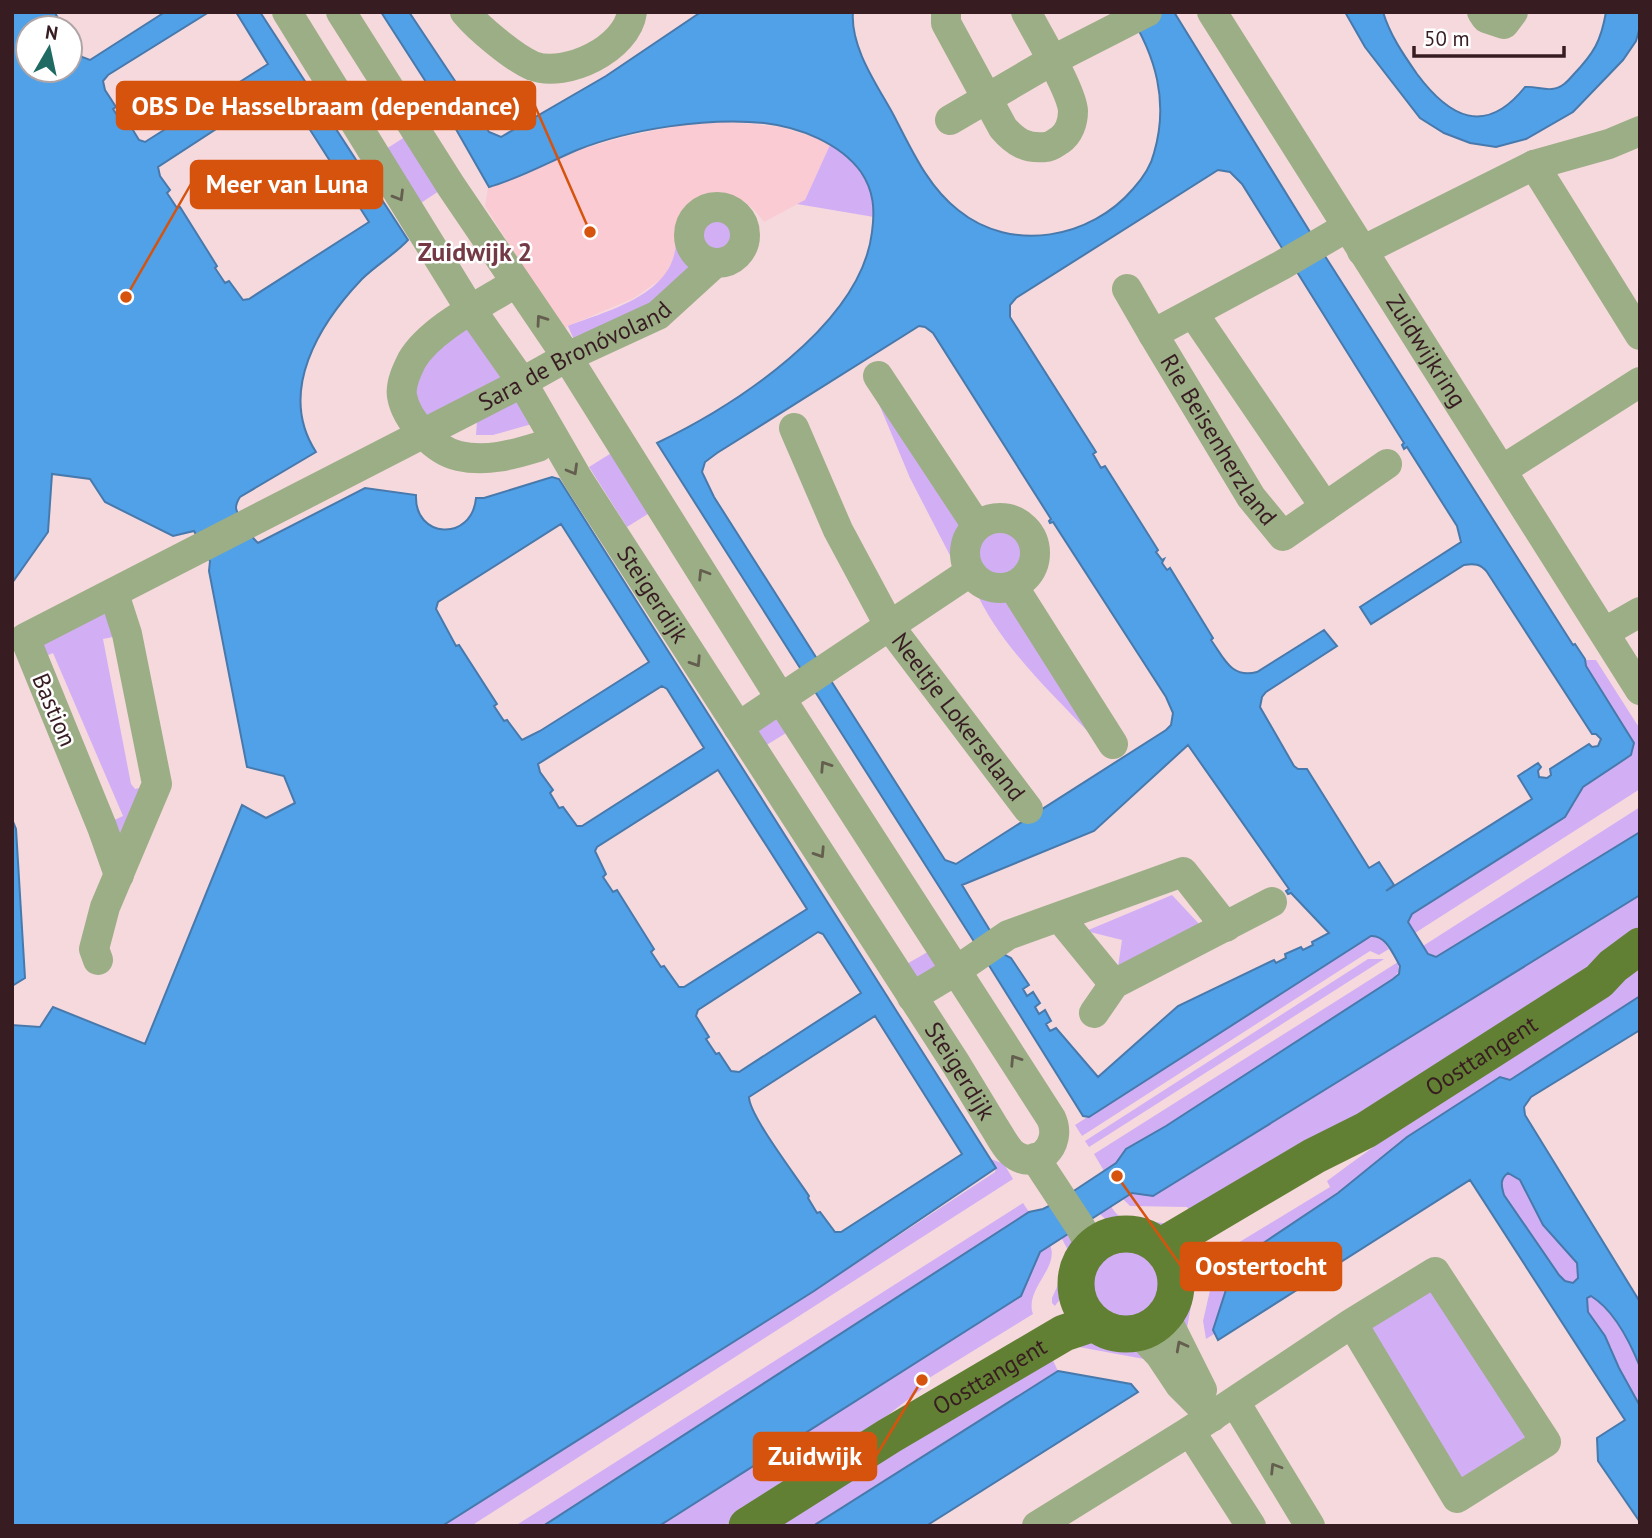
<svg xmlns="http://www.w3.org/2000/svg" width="1652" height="1538" font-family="'PT Sans',sans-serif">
  <rect width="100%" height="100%" fill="#f6d9dd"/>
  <path fill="#facbd3" d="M732,122l49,5 33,10 16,8 -25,55 -41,22 -8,-10 -12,-11 -24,-4 -17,1 -12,9 -10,16 -5,19 -1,13 -11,22 -30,21 -66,28 -5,4 -78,-124 3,-18 93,-39 43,-12 61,-13z"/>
  <path fill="#d2aff4" d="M411,133l34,54 -24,16 -35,-54z
    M830,145c26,17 46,39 44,72l-77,-13 8,-4z
    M699 232a18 18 0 1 1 36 0a18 18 0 1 1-36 0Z
    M676,242h5l7,7 5,10 -1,9 -24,30 -94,42 -6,-14c41,-16 106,-31 108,-84z
    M465,318l37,60 -78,39 -17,-33z
    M871,385l96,140 -11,25 1,19 -47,-91z
    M517,401l15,23 -39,11h-17l1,-14z
    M613,452l38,60 -24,15 -38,-60z
    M973 552a28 28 0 1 1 56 0a28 28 0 1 1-56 0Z
    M974,587l23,8 18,2 77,139c-42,-45 -94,-92 -118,-149z
    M110,609l8,27 -15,3 28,145 4,5 13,-3 -30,56 -8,-20 13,-6 -70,-163 -14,6v-16z
    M1585,660h11l44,69v60l-225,144 -7,-11 4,-8 162,-110 9,-17 50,-35v-12l-47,-74 -2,-5z
    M776,715l15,15 -26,16 -7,-15z
    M1640,807v25l-198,122 -6,3 -8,-3 -5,-8z
    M1172,895l30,32 -84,40 4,-27 -36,-9z
    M1640,895v40l-445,283 -8,-11 -57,-1 -7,-7 9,-6 22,3z
    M1373,935l7,2 9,12 -10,6 -9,-4 -288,185 -7,-11z
    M931,950l10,15 -25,16 -11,-16z
    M1368,959h16l-295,188 -4,-6z
    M1398,962l1,9 -6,8 -227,147 -40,23 -10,14 -12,8 -10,-17z
    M1640,969v27l-130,85 -10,-4 -124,85 -38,31 -124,141 -8,5 -3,-18 15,-66 112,-68 -3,-6c101,-76 207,-144 313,-212z
    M991,1159l13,5 9,15 -542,347h-29l372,-235 181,-119 1,-4z
    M1508,1173l12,6 23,46 34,38 1,15 -5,5 -8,-2 -6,-6 -55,-80c-3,-10 -3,-15 4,-22z
    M1023,1203l6,9 -486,314h-28z
    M1111,1206c14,26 37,11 60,19l-13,8 -49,-10 -10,-10z
    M1072,1230c9,20 2,21 -2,39 -3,18 -3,22 -15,37l-3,-3v-5l19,-42 -10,-19z
    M1050,1245c10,23 -26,44 -17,69l-112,69 2,5 -82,63 -117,75h-65l362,-230 19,-45z
    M1091 1285a36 36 0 1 1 72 0a36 36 0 1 1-72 0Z
    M1199,1264l-13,69 -9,-21 13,-46z
    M1433,1285l99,157 -70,44 -99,-156z
    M1591,1296c18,12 43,48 48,70 3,12 1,27 1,40l-21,-38 -8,-21 -23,-35 -2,-14z
    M1094,1334l43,10 7,15 -65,-12z
    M1048,1350l10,21 -245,155h-41z"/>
  <path fill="#50a1e7" stroke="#4879ac" stroke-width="2" fill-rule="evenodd" d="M12,12h43l7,16h-34v42h42v-32l12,19 8,3 75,-48h44l-101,63 -5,6 2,9 11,17 -3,2 10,15 5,-2 11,18 6,2 123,-78 -32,-52h24l148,228c-14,15 -32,25 -46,39 -43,45 -85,113 -46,173l-76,45c-2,3 -4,7 -4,11 1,8 16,30 22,35l107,-55 51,7c-2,44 56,47 60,3h8l68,-21 7,2 437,689 -182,123 -372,235h-430v-501l28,2 13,-20 92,37 97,-239 24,13 29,-15 -11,-27 -37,-9 -38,-196 1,-10 -16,-30 -21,5 -68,-34 -15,-23 -38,-5 -4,58 -36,51zM282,86l87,136 -120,77 -6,1 -14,-19 -4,2 -10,-15 2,-2 -37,-59 -3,1 -10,-15 3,-3 -10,-14 -2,-9zM561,524l88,138 -109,69 -18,9 -15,-20 -3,1 -10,-15 3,-2 -38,-59 -3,1 -20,-37 2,-7zM662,686l5,3 37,59 -122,78h-5l-14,-19 -4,1 -9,-15 3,-3 -13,-18 -2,-8zM718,770l89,139 -123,78h-5l-15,-21 -3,1 -10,-15 3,-3 -37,-59 -4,2 -10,-15 3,-3 -11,-23 2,-4zM818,932l5,2 38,59 -122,79 -8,-1 -12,-18 -3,1 -10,-15 3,-2 -13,-21 2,-6zM875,1016l87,138 -121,78h-6l-15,-20 -3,1 -9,-15 1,-2c-13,-20 -60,-81 -60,-99z
    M381,12h28l80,120 12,5 105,-61 95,-64h152c-3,35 24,73 40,102 18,34 34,72 65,96 54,44 133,28 175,-21 9,-10 18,-23 21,-36 15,-51 2,-97 -26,-141h46l149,241 250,392 2,-1 10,15 1,7 48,77 -3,12 -48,32 -18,30 -153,97 -4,8 20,32 8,3 204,-125v63l-487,301 -21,-3 -92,59 -19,44 -362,230h-116l486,-314 14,-3 14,-7 59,-39 10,-14 40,-23 227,-147 6,-5 1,-8c-7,-12 -14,-31 -29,-30l-282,181 -6,-1 -108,-173 -318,-500c77,-37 204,-118 215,-211 3,-22 2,-41 -11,-60 -21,-29 -62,-45 -97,-49 -56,-6 -134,6 -187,27 -28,12 -59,29 -88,37l-36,-63zM1218,170l12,2 12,12 162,259 -2,2 2,4 3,-2 50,79 4,16 -101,65 11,17 93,-59c10,-2 17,-1 23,7l105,162h4l5,5 -3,7 -6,1 -3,-3 -39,25 1,6 -4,3 -8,-1 -1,-6 3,-4 -3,-4 -20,13 14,23 -146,92 8,-6 -15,-23 -10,6 -62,-99h-9l-4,-3 -34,-59 2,-10 4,-5 71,-46 -13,-16 -67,42c-26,7 -33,-14 -46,-32l2,-2 -43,-70 -3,2 -5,-7 2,-4 -2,1 -6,-8 2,-2 -53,-84 -4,2 -8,-14 3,-2 -86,-135v-12l6,-7zM919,326l6,1 8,6 118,186 -2,2 1,2 3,-1 113,175 7,16 -2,12 -5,5 -210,134 -11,-4 -231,-363 -12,-25 3,-10 12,-9zM1188,745l101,144 -3,2 2,3 3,-1 38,40 -17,9 1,3 -10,5 -2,-3 -16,7 1,4 -10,5 -2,-3 -96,46 -80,71 -42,-49 -6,3 -4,-7 5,-3 -6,-11 -6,4 -4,-7 5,-4 -7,-11 -6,4 -4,-7 6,-4 -18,-27 -6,-3 -43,-70 132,-54z
    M1345,12h38c7,23 20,42 34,62 32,43 68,63 108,13 9,-1 18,3 27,2 10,-1 16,-8 22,-15 20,-21 27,-33 32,-62h34v15l-4,14 -13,19 -50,52 -47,27 -30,8 -26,-4 -26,-10 -24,-15 -55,-71z
    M12,819l4,10 9,149 -13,8z
    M1640,996v34l-109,67 -7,10 1,8 115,187v65c-10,-25 -26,-57 -49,-71l-4,2 1,14 17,24 14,32 21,38v116l-42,-61 -1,-23 28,-18 -155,-240 -252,160 -5,-10 22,-68 103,-69 69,-56 93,-60 10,3zM1508,1173l12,7 23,45 34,38 1,15 -5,5 -8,-2 -6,-6 -55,-80c-3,-10 -4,-16 4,-22z
    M1058,1371l73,13 7,8 -212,134h-113z"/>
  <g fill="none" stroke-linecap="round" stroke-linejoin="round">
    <g stroke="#9cae86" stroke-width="30">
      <path id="s1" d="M287,12l178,289 57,81 56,97 378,585c12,20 25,41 37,61 6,9 11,20 18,27 24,22 53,-7 40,-34l-270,-419 -214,-342 -116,-171 -110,-174"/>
      <path d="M465,12c13,16 49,46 68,54 33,12 94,-17 99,-54"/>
      <path d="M946,12v11l57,105c12,14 23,21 43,19 5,0 9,-4 14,-7 9,-6 13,-18 13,-29 -1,-20 -36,-78 -47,-99"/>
      <path id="s2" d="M1212,12l428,678"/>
      <path d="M1482,12l4,6 18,6 9,-12"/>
      <path d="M950,120l101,-59 96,-49"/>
      <path d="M1534,165l106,170"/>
      <circle cx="717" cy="235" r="28"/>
      <path id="s3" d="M1347,227l-65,38 -129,69 98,163 32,39 104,-72"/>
      <path d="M1362,251l172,-86 75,-21 31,-13"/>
      <path d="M515,283c-31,20 -84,45 -103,77 -5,10 -12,24 -10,36 4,24 33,55 57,60 27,6 53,-1 79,-9"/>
      <path d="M1127,289l26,45"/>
      <path d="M1193,313l132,194"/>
      <path d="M878,376l99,150"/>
      <path id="s4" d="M794,428l44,102 52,97 138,182"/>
      <path d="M1502,470l138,-88"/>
      <circle cx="1000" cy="553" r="35"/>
      <path d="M1013,586l100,158"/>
      <path d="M1605,632l35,-20"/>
      <path d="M738,727l232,-155"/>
      <path id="s5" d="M119,875l-17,-48 -77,-189 485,-249 57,-32 91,-42 57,-52"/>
      <path d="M1060,918l54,66"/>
      <path d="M98,960l-4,-11 11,-42 52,-123 -30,-150 -13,-40"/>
      <path d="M912,997l45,-27 51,-35 175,-63 43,55"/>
      <path d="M1094,1013l20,-29 158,-82"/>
      <path d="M1035,1158l46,70 10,20"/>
      <path d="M1165,1316l37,74"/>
      <path d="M1138,1332l22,23 20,30 32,32"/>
      <path d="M1235,1402l75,124"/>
      <path d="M1190,1431l61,95"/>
      <path d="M1037,1526l153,-95 162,-108 105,175 89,-56 -111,-170 -83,51"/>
    </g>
    <g stroke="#628033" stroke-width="37">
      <circle cx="1126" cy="1284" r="50"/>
      <path id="s6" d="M1160,1247l154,-91 52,-26 233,-149 14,-15 27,-20"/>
      <path id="s7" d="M747,1526l142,-90 175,-103 30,-10"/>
    </g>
  </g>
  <defs><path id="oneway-chevron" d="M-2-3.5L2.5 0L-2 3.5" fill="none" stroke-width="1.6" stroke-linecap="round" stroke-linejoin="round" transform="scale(1.75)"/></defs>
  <g stroke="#645e4f">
    <use href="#oneway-chevron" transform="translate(399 196) rotate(59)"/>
    <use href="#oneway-chevron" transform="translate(541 320) rotate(-125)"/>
    <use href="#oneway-chevron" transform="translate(573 470) rotate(60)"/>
    <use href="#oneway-chevron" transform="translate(703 574) rotate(-122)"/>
    <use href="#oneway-chevron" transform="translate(696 662) rotate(57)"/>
    <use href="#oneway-chevron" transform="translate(825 766) rotate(-123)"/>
    <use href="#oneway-chevron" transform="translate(820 853) rotate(57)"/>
    <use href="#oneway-chevron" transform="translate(1015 1060) rotate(-123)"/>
    <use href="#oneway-chevron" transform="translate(1181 1346) rotate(-118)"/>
    <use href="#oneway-chevron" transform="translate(1275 1468) rotate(-122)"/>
  </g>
  <g text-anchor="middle" stroke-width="5" stroke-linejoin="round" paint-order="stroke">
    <g font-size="24" fill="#371d22" stroke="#fff">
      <text dy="8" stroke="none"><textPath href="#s2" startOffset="401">Zuidwijkring</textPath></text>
      <text dy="8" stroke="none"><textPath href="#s5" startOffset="873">Sara de Bronóvoland</textPath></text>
      <text dy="8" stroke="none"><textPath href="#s3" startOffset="346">Rie Beisenherzland</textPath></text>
      <text dy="8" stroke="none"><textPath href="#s1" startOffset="688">Steigerdijk</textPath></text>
      <text transform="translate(54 710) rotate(67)" y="8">Bastion</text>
      <text dy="8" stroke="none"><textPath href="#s4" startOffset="334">Neeltje Lokerseland</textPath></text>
      <text dy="8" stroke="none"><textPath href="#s6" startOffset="374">Oosttangent</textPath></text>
      <text dy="8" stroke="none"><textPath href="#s1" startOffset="1255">Steigerdijk</textPath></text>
      <text dy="8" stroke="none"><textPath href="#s7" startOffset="285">Oosttangent</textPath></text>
    </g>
    <g font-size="26" font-weight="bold" fill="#733a46" stroke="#fff">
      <text x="475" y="261">Zuidwijk 2</text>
    </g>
  </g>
  <path fill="none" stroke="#d6530e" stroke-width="2.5" d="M590 232L535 106M126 297L191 184M1117 1176L1181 1266M922 1380L876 1456"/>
  <g fill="#d6530e" stroke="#fff" stroke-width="2.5">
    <circle cx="590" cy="232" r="7"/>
    <circle cx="126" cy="297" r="7"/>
    <circle cx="1117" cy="1176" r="7"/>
    <circle cx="922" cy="1380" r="7"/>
  </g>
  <g fill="#d6530e" stroke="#d6530e" stroke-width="2.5">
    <rect x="117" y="82" width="418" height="47" rx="7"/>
    <rect x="191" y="161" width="191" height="47" rx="7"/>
    <rect x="1181" y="1243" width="160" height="47" rx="7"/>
    <rect x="754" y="1433" width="122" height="47" rx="7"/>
  </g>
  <g font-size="26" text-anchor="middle" font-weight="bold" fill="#fff">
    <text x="326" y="115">OBS De Hasselbraam (dependance)</text>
    <text x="287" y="193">Meer van Luna</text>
    <text x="1261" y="1275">Oostertocht</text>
    <text x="815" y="1465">Zuidwijk</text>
  </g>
  <rect width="1652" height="1538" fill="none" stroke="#371d22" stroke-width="28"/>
  <g transform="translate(49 49) rotate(9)"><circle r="33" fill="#ffffff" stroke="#afa5a7" stroke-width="2"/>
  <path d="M0-5L12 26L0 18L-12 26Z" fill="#206a64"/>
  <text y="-10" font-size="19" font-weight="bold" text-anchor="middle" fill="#371d22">N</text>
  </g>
  <path d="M1414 46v10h150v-10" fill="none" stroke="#371d22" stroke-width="3.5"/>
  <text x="1424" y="46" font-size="21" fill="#371d22" stroke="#ffffff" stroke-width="5" paint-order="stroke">50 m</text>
</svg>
